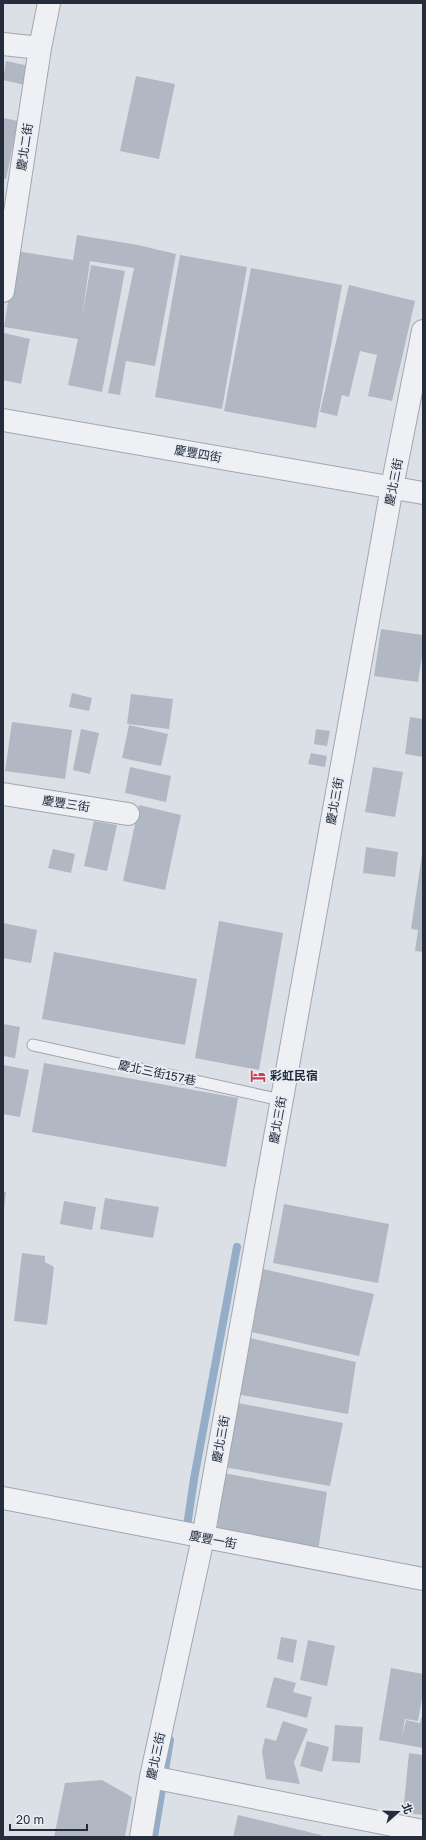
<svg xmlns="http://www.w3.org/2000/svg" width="426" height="1840" font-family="'Golos Text','Noto Sans TC',sans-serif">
  <rect width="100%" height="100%" fill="#dbdfe6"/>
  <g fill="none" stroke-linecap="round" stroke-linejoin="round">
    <path stroke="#94adc8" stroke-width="8" d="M186,1533l8,-54 43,-232
      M154,1837l16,-97"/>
  </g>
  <path fill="#b2b8c3" d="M6,61l23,5 -4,19 -22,-5z
    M136,76l39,8 -16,75 -39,-8z
    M3,118l15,3 -12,58h-3z
    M77,235l61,10 38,9 -21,112 -29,-5 -6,34 -12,-2 26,-125 -44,-7 -8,56 9,-52 34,6 -23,121 -34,-7 10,-46 -74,-12 12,-76 57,9z
    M180,255l67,12 -25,142 -67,-12z
    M251,268l91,17 -26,143 -92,-17z
    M349,285l66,16 -23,100 -24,-5 9,-41 -17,-4 -11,46 -7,-2 -5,21 -17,-4z
    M4,333l26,6 -9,45 -18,-4z
    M381,629l42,6v15l-5,32 -44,-6z
    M72,693l20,5 -3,13 -20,-4z
    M131,694l42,5 -4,30 -42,-5z
    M410,717l13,2v38l-18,-3z
    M12,722l60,8 -7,49 -60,-8z
    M129,725l39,9 -7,32 -39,-8z
    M81,729l18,4 -9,41 -17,-4z
    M316,729l14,2 -3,15 -13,-2z
    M311,753l16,3 -2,11 -17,-3z
    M130,767l41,9 -5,26 -41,-9z
    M373,767l30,5 -8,45 -30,-5z
    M139,805l42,10 -16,75 -42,-9z
    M94,821l23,4 -10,46 -23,-5z
    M366,847l32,5 -3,25 -32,-4z
    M53,849l22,5 -4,19 -23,-5z
    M422,854h1v98l-8,-1 3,-21 -7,-1z
    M219,921l64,12 -24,137 -64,-12z
    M3,923l34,7 -6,33 -28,-5z
    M54,952l143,27 -12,66 -143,-26z
    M3,1024l17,3 -5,31 -12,-2z
    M44,1063l194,35 -12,69 -194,-35z
    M3,1065l26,5 -9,47 -17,-3z
    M3,1192h3l-2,17h-1z
    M105,1198l54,9 -6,31 -53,-9z
    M64,1201l32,6 -4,23 -32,-6z
    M284,1204l105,20 -11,59 -105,-20z
    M22,1253l23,3v6l9,5 -7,58 -33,-4z
    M263,1269l111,25 -15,62 -107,-24z
    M250,1338l106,24 -8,52 -112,-20z
    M238,1403l105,20 -13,63 -106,-19z
    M223,1473l104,19 -9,59 -101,-19z
    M281,1637l16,3 -4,23 -16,-4z
    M308,1640l27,6 -8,40 -27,-6z
    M391,1668l32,6v19l-5,28 -13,-2 -4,20 5,-19 14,3 3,-11v36l-44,-8z
    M274,1677l22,6 -3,9 19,5 -5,21 -41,-11z
    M283,1721l25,8 -14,33 6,22 -34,-5 -4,-28 3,-13 11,3z
    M335,1725l28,2 -3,36 -28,-2z
    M307,1741l22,6 -7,25 -22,-6z
    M409,1753l14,2v60l-20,-2z
    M102,1780l30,17 -7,40h-71l11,-54z
    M238,1815l83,20 1,2h-89z"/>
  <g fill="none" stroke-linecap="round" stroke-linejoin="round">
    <g stroke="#a1a6b0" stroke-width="13">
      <path id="lane" d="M33,1045l248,55"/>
    </g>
    <g stroke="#a1a6b0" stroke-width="24">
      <path id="street" d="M3,44l37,4
        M3,291l37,-243 9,-45
        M3,420l420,73
        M3,794l125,20
        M3,1498l420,81
        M151,1777l272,54
        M141,1837l10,-60 52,-239 189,-1051 31,-156"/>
    </g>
    <use href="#lane" stroke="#eef0f4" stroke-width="11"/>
    <use href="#street" stroke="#eef0f4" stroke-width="22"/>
  </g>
  <defs>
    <g id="hotel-bare" transform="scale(1.2)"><path d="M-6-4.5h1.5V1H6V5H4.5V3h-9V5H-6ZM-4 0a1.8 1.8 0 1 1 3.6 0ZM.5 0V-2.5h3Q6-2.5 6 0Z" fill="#d13a51" stroke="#eaeef4" stroke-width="2.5" paint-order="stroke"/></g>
  </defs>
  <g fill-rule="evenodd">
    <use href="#hotel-bare" x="258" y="1076"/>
  </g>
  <g text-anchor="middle" stroke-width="4" stroke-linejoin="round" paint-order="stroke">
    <g font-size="12" fill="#252d3c" stroke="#eaeef4">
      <text transform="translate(25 147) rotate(-81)" y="4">慶北二街</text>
      <text transform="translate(198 454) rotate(10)" y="4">慶豐四街</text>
      <text transform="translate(394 482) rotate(-79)" y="4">慶北三街</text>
      <text transform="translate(335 801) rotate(-80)" y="4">慶北三街</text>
      <text transform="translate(66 804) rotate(9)" y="4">慶豐三街</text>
      <text transform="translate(157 1073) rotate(12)" y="4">慶北三街157巷</text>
      <text transform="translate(278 1120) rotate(-80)" y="4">慶北三街</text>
      <text transform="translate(221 1439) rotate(-80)" y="4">慶北三街</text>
      <text transform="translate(213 1540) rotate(11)" y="4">慶豐一街</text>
      <text transform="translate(156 1756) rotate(-78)" y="4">慶北三街</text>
    </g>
    <g font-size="12" font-weight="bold" fill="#252d3c" stroke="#eaeef4" text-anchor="start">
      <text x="270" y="1080">彩虹民宿</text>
    </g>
  </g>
  <rect width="426" height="1840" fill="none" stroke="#252d3c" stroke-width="8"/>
  <g transform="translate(398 1812) rotate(70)" stroke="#eaeef4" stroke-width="3" paint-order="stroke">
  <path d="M0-3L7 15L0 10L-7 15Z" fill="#252d3c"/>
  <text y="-6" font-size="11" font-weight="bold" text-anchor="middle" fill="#252d3c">北</text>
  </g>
  <path d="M10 1824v6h77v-6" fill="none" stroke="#252d3c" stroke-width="2"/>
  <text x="16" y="1824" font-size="12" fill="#252d3c" stroke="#eaeef4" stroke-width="3" paint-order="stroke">20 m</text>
</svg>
